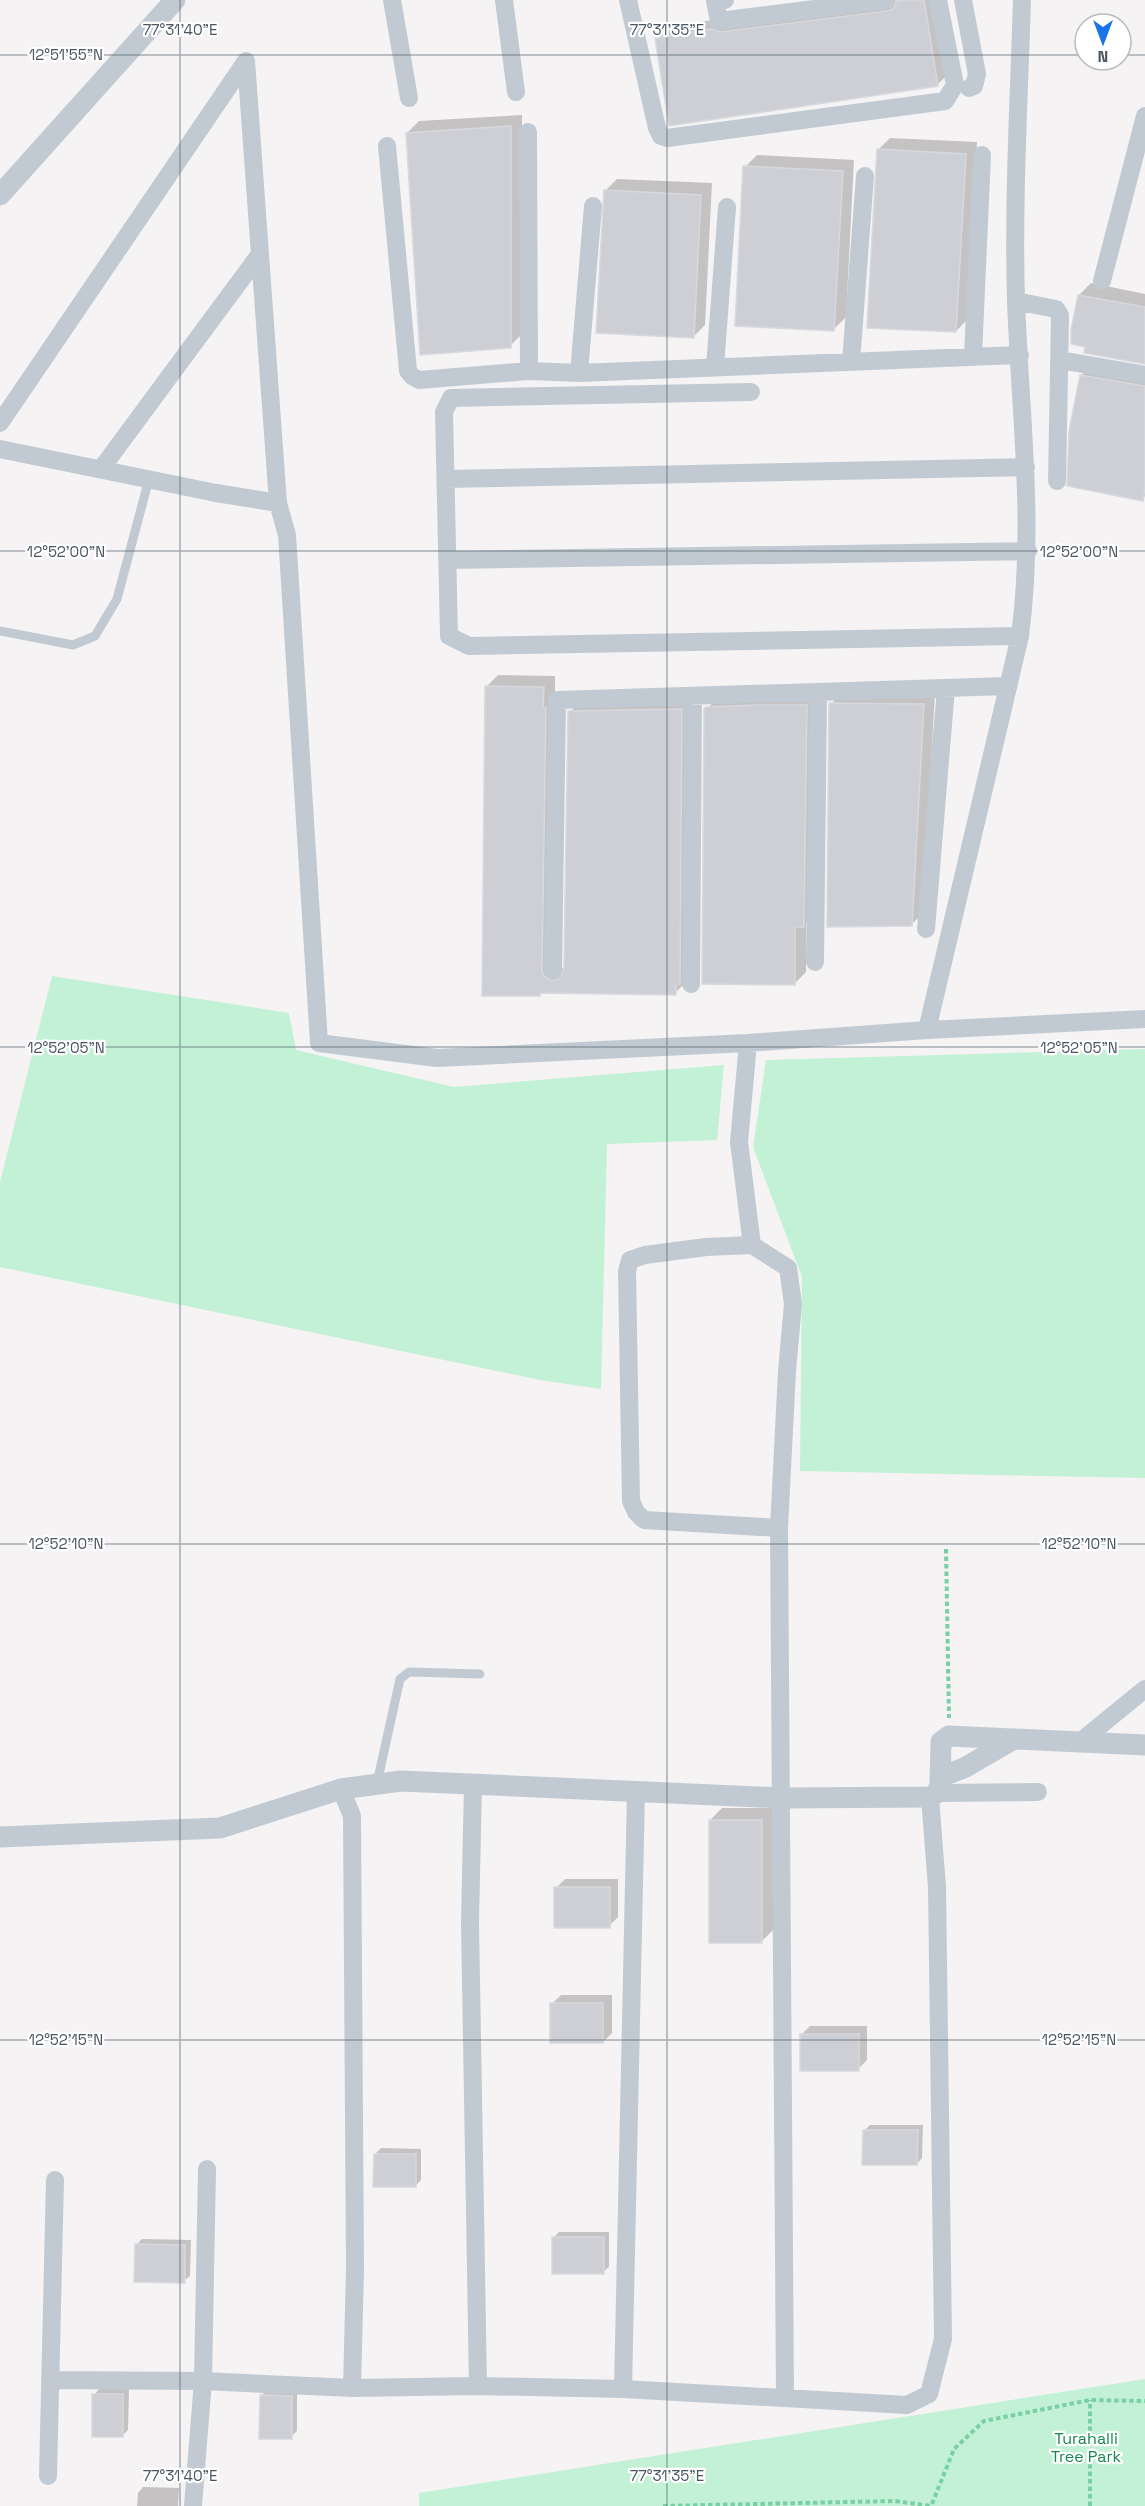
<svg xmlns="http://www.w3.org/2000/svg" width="1145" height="2506" font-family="'Space Grotesk',sans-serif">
  <rect width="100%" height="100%" fill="#f5f3f3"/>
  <path fill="#c3f1d5" d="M52,976l237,37 7,37 158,37 270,-22 -7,75 -110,4 -6,245 -61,-9 -540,-113v-85z
    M1145,1049v429l-345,-7 2,-194 -49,-130 13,-87z
    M1145,2379v127h-726v-13z"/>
  <path fill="#0003" d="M899,0h39l11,73 -12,12 -281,-46 12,-12 57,-9 8,3z
    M522,115v219l-12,12 -103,-213 12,-12z
    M890,138l87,4 -9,177 -12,12 -78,-181z
    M757,155l97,5 -8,157 -12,12 -89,-162z
    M617,179l95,4 -7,142 -12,12 -88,-146z
    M1091,283l54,11v68l-66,-67z
    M1093,364l52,9v123l-3,3 -61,-123z
    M498,675l57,1v288l11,6 4,-258 12,-12 111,-2 -6,283 -12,12 -132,-1 -3,3 -54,-308z
    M843,692h92l-12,221 -12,12 -80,-221z
    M818,694l-3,220 -9,9v49l-12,12 -88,-274 14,-15z
    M722,1808h52v121l-12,12 -52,-121z
    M565,1879h53v38l-9,9 -53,-38z
    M561,1995h51v38l-9,9 -51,-38z
    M810,2026h57v34l-9,9 -57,-34z
    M870,2125h53l-1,33 -5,6 -53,-33z
    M381,2148l40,1v31l-6,6 -40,-32z
    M559,2232h50v35l-6,5 -49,-35z
    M142,2239l49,1 -1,36 -6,5 -48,-36z
    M99,2389h30l-1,41 -6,6 -28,-41z
    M267,2390l30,1v40l-6,6 -30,-41z
    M143,2487l36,1 -1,18h-41l1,-13z"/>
  <path fill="#cdcfd5" stroke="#d7d9de" stroke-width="1.5" d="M904,0h20l14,86 -269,40 -14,-88 57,-9 8,3 167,-21 6,-2 4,-8z
    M511,126v222l-91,7 -14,-222z
    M877,149l89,5 -10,178 -89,-4z
    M743,166l100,5 -9,160 -99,-5z
    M604,190l97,5 -7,143 -98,-5z
    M1078,295l67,12v57l-61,-11 1,-6 -14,-3v-14z
    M1080,375l65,11v102l-2,13 -76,-15 2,-55z
    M485,686l59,1 -1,21h3l-4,262 2,6 8,5 7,-2 5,-9 4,-259 114,-2 -2,275h-4v11l-135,-2 -1,3h-58z
    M829,703l95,1 -12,222 -85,1z
    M757,705h50l-3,222h-9v58l-93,-1 2,-275 2,-2z
    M709,1820h53v123h-53z
    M554,1887h56v41h-56z
    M550,2003h53v40h-53z
    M800,2034h59v37h-59z
    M863,2130h55l-1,35h-55z
    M374,2154h42v33h-43z
    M552,2237h52v37h-52z
    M135,2244l50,1v38l-51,-1z
    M92,2394h31v43h-31z
    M260,2395l32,1v43h-33z"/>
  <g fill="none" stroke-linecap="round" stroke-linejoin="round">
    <path stroke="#7ad0a6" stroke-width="4" stroke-dasharray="4.5 3" stroke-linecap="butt" d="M946,1549l3,169
      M932,2504l22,-55 30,-28 106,-21 55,1
      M663,2506l232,-5 37,5
      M1090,2506v-106"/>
    <path stroke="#c1cad2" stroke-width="9" d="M0,631l73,14 22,-9 22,-37 32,-120
      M377,1783l23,-104 9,-7 71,2"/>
    <path stroke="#c1cad2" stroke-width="18" d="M392,0l17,98
      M504,0l12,92
      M628,0l29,128 4,8 6,2 278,-37 10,-16 -17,-85
      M725,0l-10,1 4,20 167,-21
      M963,0l14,74 -3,12 -5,2
      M528,132l1,239
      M387,146l21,225 4,5 7,4 110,-9 50,2 441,-18
      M1102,281l43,-165
      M1016,301l40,8 4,6 -3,166
      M973,356l9,-201
      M1060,360l85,15
      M851,362l14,-186
      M715,367l12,-160
      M579,373l14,-167
      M751,392l-300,6 -7,14 5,224 20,10 551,-10
      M0,423l246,-362 32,442
      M0,449l216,44 62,10 9,32 32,508 118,15 311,-15 179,-13 218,-11
      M101,469l159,-215
      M446,479l580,-12
      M448,560l580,-9
      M926,929l20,-241
      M815,962l3,-270
      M553,970l4,-270 451,-14
      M691,984l2,-287
      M927,1030l93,-394c15,-115 0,-221 -4,-336 -3,-100 3,-200 6,-300
      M748,1043l-9,99 13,103
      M779,1528l-135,-8 -8,-8 -5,-11 -4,-230 3,-11 15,-5 61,-8 46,-2 36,23 5,36 -6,67 -8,157 6,870
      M1080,1742l65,-53
      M473,1784l-3,138 8,464
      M341,1789l11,27 3,453 -3,119
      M937,1793l101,-1
      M50,2380l153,1 4,-212
      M623,2389l13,-597
      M48,2476l7,-296
      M193,2506l10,-125 149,7 126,-2 145,3 284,16 22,-11 14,-55 -6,-452 -7,-90"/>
    <path stroke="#c1cad2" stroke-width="21" d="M0,195l175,-195
      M940,1777l24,-9 50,-29
      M0,1837l220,-9 121,-39 60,-8 381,17 148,-1 7,-4 3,-9 1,-42 8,-6 196,9"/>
  </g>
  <path fill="none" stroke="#4a5661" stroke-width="1.5" stroke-opacity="0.45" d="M180,0v2506M667,0v2506M0,55h1085M1121,55h24M0,551h1145M0,1047h1145M0,1544h1145M0,2040h1145"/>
  <g text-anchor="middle" stroke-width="4.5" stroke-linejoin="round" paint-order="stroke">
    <g font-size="16" fill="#17864f" stroke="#fff">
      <text x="1086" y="2444">Turahalli<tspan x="1086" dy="18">Tree Park</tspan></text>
    </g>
  </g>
  <g font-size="15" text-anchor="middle" fill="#4a5661" stroke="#fff" stroke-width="4.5" stroke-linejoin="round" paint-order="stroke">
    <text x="180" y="35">77°31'40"E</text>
    <text x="667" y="35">77°31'35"E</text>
    <text x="66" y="60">12°51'55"N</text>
    <text x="1079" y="557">12°52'00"N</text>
    <text x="66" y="557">12°52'00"N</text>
    <text x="66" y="1053">12°52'05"N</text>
    <text x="1079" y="1053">12°52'05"N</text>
    <text x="66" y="1549">12°52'10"N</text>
    <text x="1079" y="1549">12°52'10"N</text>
    <text x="1079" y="2045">12°52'15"N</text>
    <text x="66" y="2045">12°52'15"N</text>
    <text x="180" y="2481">77°31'40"E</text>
    <text x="667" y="2481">77°31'35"E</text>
  </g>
  <g transform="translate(1103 42) rotate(180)"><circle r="28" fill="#ffffff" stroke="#b7bbc0" stroke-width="1.5"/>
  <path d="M0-4.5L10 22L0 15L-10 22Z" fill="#1a73e8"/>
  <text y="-9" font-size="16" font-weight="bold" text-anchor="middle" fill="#4a5661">N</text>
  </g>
</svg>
